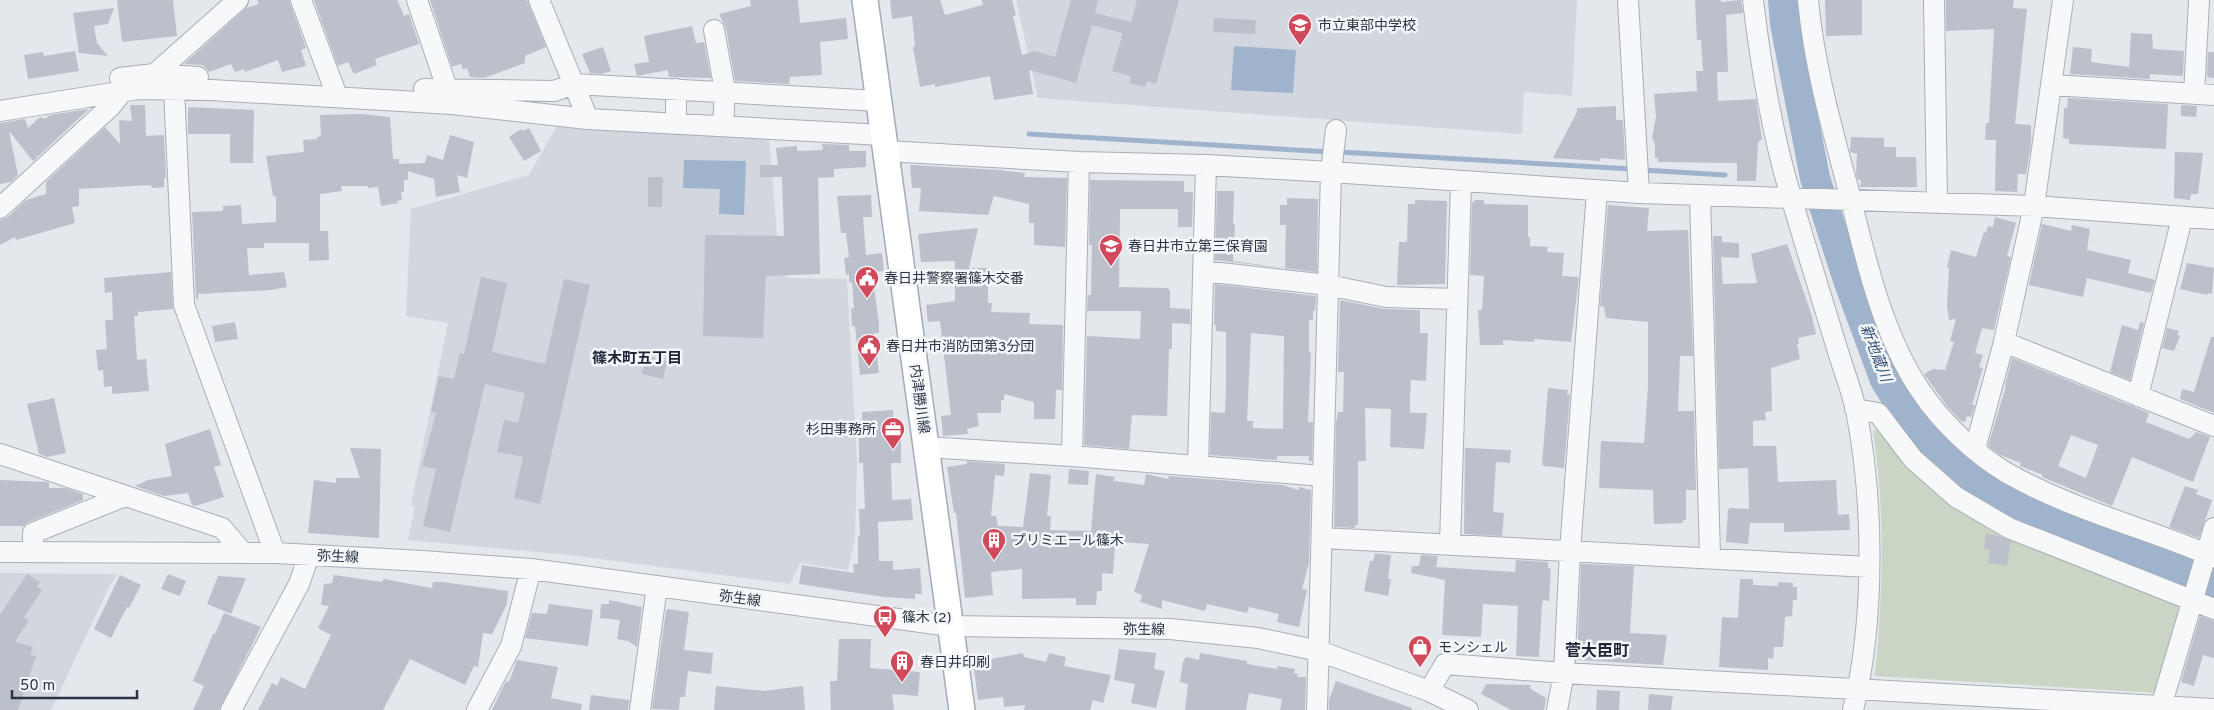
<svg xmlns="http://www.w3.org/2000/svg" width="2214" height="710" font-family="Overpass,'Noto Sans JP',sans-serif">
  <rect width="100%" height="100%" fill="#e4e7ec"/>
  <path fill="#d2d6de" d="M1016,0h561l-5,96 -48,-4 -2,42 -484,-36z
    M559,122l210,14 11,136 9,6 58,1 10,183 -2,76 -7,32 -48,-7 -10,21 -220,-29 -162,-15 7,-33 -4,-2 37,-182 -42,-7 5,-107 118,-34z
    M0,573l118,1 -8,11 -59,125h-51z"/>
  <path fill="#c9d6c5" d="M1880,429l38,44 261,129 3,6 -24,85 -283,-17c8,-86 11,-158 -2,-245z"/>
  <path fill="#9fb4cc" d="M1234,46l62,4 -3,43 -62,-3z
    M684,160l62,1 -2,54 -25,-1 1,-25 -37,-1z"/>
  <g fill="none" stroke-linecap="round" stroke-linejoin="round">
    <path stroke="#9fb4cc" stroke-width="5" d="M1029,134l301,18
      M1339,152l293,17
      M1643,170l82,5"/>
    <path stroke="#9fb4cc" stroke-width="30" d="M1783,0l2,24 30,154 33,102 37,100 24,39 52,52 36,23 49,24 168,66"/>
  </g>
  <path fill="#bbc0ca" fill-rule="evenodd" d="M117,0h56l4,36 -55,6z
    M257,0h32l17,48 -5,2 5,16 -24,6 -4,-12 -33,12 -1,-3 -9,3 -4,-8 -22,8 -6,-7 -19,-1 62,-56 13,-4z
    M314,0h83l7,16 5,-2 10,30 -44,15 2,6 -23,9 -6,-12 -10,4z
    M430,0h97l19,47 -21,9v7l-41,15 -14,-1 -3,-9 -4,2 -2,-6 -9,3z
    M750,0h48l2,23 46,-5 2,21 -28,3 2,33 -32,2 -1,7 -54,-3 -9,-53 -7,-14 32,-8z
    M890,0h50l5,15 38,-10 -1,-5h30l4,15 -3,1 9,39 13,-4 20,6 16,-57h27l-3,13 36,9 6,-22h42l-23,84 -9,-3 -2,6 -16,-4 2,-7 -19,-5 11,-38 -31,-8 -16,58 -47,-13 4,24 -39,6 -4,-24 -55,11v-3l-15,3 -7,-40 2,-1 -3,-30 -20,3z
    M1695,0h26v2l20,-2 2,13 -17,2 2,57h-11l1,29 38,-2 6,40 -4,3 -2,39h-19v-18l-79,-1v-4h-3v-14l-3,-6 4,-21 -2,-23 43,-3 -1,-20h7l-2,-31h-4z
    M1825,0h37v35l-36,1z
    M1946,0h68l-1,8 14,1 -12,115 16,1v19l-5,30h-8l-1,18 -22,-1 1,-51h-11l1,-17h3l5,-94 -48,2z
    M114,8l-6,16 -14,2 3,17 11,13 -29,-3 -6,-40z
    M1214,18l42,2 -1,14 -42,-2z
    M692,26l4,17 8,-1 7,36 -42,-1 -1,-7 -31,6 -3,-12 15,-2 -5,-26z
    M2131,33l21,1 1,15 31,2 -1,25 -33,-2v5l-80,-5 3,-27 19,2 -1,13 38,5z
    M603,47l8,24 -9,3 -12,-1 -8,-19z
    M75,51l4,20 -51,8 -4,-24 19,-3 1,4z
    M2208,52h6v26l-7,-1z
    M2068,98l100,6 -2,45 -97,-5v-5l-6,-1 1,-30h3z
    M130,105h15l1,31 18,-1 2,43h-2v9l-12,1 -1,-3 -72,4v17l-7,1 3,16 -59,17 -1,-3 -15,8v-25l8,-3 18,-17 20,-6v-12l59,-55 15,17 -1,-24 13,1z
    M2181,105l16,1 -1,11 -15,-1z
    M1616,106v14h7l2,40 -25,-2v3l-47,-3 24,-46v-4z
    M188,107l66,3 -1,53h-23v-29h-42z
    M89,109l-56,52 -24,-30 9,44 -7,7 -11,2v-61l25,-4 3,9 12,-11 5,2 5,-4z
    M361,114l29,3 3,42h6v5l26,-1 2,-8 16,5 7,-25 24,7 -7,36 -10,-3 3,17 -24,5 -2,-18 -26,-8v9h-4v12h-3l1,8 -5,1 1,2 -17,3 -3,-19 -10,1v-2h-27l1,5 -22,3v37h8l1,29 -20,1v-18h-45v5h-17l2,27 35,-3 3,15 -16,3 -73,4v5h-2l-4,-87 31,-1v-5l18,-1 1,19 34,-2v-26h-3l-7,-40 38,-4 -1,-12 14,-1v-2l4,-1 -1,-21z
    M529,128l12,23 -17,10 -15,-24 12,-8 2,2z
    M1851,137l33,1v9h12v10h20l1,30h-57l1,-7h-3l-2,-6 1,-20 -7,-2z
    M822,144l27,1v6h17v16l-32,2v8l-16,1 2,96 -54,2 -3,62 -60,-2 2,-101 79,1 -2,-59h-22v-12h18l-2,-17 21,-2v5l26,-1z
    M2175,152l28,1 -5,41h-7l-1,6 -16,-2z
    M910,165l90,5 25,3 -1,4 43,1 -2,69 -31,-2v-22h-5v-19l-35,-8 -6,19 -69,-4 2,-23h-9z
    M648,177h15l-1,30h-14z
    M1090,180l94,1v11h9l-1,35h-14v-18h-58l-1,78 48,1 3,2v18l20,1v15l-18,-1v26h-3l-2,67 -35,-1 -3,34 -45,-4 3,-109 53,3 1,-28h-54l1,-16h3l1,-50h-3z
    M1217,191h17l-1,33h2l-2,37 52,7 1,-43h-6v-20h7v-7l31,1 -1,73 -102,-12z
    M871,195l1,22h-9l3,38 16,-2 2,18 -12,1 7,52v9h-5l5,40 -19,2 -5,-49h-3l-1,-17 3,-1 -2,-26 -3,1v-9l-3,1 -2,-17 5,-1 -3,-24h-5l-4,-37z
    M1415,200l32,1 -2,83 -48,1 2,-43h8l1,-38h7z
    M1475,200h9v4l44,1v32h2v9l18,1 -1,5 17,1 -2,23 17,1 -8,65 -37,-3v3l-31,-2v5h-23l-2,-35h4l2,-34 -14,-1 2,-72z
    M1608,205l41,3 -2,23 41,-1 5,126h-13l-2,55h16l2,79h-10v30h-3v3l-29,1 -1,-34 -54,-2 2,-47 43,2 4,-56v-65l-42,-4 -2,-11 -4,-1z
    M1995,217l21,6 -9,33 4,1 -17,73 -12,-2 -7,25 8,2 -4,12 4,1 -11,37h3l-4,12 -4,-1 -2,6 -4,-1 -14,-15 -23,-32 9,-5 12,1 9,-28 -4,-1 6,-22 -7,1 -2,-14 2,-38 -2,-1 4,-17 25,7 8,-25 2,1 2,-7 5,1z
    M2042,224l29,7 1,-6 18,4 -3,21 44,10 -3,13 27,7 -4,13 -64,-15 -4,19 -54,-12z
    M978,228l-9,40h19v35h4l-1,9 39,1 -1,11 34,1 -1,65h-6l-1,29h-21v-17l-30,-8v6h-3v13h-24l2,13 -12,3 1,5 -25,2 -2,-20 10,-1 -11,-94 -12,1 -2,-17 29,-4v-40l-34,1 -3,-28z
    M1713,236h9v6l17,1v15l-18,-1 2,27 34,-1 -6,-29 36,-10 24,69 5,21 -18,4 1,6h-2l3,15 -29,9 1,43 -7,1 1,8 -13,1v25h23l2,36 58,-2 2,35 11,-1 1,16 -66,2v-9h-34l-2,21 -22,-2 2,-32 2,-2 19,1 -1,-41 -29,1z
    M2187,263l27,5 -2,26 -4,-1 -1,2 -27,-6z
    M171,272l2,37 -35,3v4h-4l3,44 9,-1 3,32 -37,3v-8l-8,1 -1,-17 -5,1 -2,-21 11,-1 -2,-29h8l-1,-28 -7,1 -1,-15z
    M481,277l26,6 -15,69 53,12 19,-85 26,6 -50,219 -26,-6 9,-41 -26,-5 7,-32 14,3 7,-30 -40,-9 -35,148 -27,-6 13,-57 -14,-3 14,-53 -5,-1 8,-36 15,3 6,-26 4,1z
    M1215,284l101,12 -1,15h-2v9h-4v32l2,1 -3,69h5l-1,39h-3v-5h-32v4l-67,-5 1,-43 14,1 1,-28v-53l-10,-1v-6h-2zM1251,333l33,3 -1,93 -30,-1v-7h-6z
    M1340,300l44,9 36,1v23h8l-2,48 -15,-1 -1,17v16h17l-3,36 -34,-2 1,-38 -26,-1 1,53h-8v64h-3v3l-21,-1 2,-104 2,-11h5l1,-40h-6z
    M235,322l3,17 -23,3 -3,-16z
    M2140,322l4,1 -14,57 -20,-8 12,-47 16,5z
    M2167,328l12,3 -2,4 3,1 -6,15 -12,-3z
    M2211,337h3v76l-34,-14 2,-10 12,3z
    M646,356l21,5 -4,18 -21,-5z
    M2012,358l137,55 -3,9 43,17 7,-7 14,5 -17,45 -61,-25 -20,49 -70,-29 1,-2 -23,-9 1,-3 -21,-8 -12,-9 18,-60 -1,-1zM2071,435l27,10 -12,33 -28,-12z
    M1548,388l20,2 -1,4h3l-6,74 -20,-2 -2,-2z
    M54,398l12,55 -19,4 -8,-3 -12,-50z
    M893,410l1,27h7v26h-10l1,37 19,-1 2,21 -35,2 1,39h14v9l27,-2 2,26h-7v5l-31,-2 -85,-13 3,-19 52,8 -1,-9h5v-28h2l-1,-27h6l-2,-46h-4v-25h4l-1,-26z
    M210,429l11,36 -7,2 10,30 -29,9 -3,-1 -4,-12 -24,3 -29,-10 13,-6 24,-4 -7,-32z
    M350,448l31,1 -2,89 -71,-5 6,-53 22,3v-5h24z
    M1465,448l46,2 -1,13 -14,-1 -3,50 11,1 -2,23 -38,-2z
    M967,461l38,3 -1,12 -9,-1 -4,41h5l2,10 25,1 7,-54 21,2 -4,41h4l-1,14 41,1 5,-57 19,3 -1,4 30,4 2,-11 22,5 1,-3 113,9 17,5v-3l12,3 -2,73 -7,26 5,1 -8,37 -22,-5 2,-8 -30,-7 -2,6 -40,-9 -2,7 -43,-11v9l-22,-7 2,-7 -8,-3 15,-48 -28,-2v3h-6l-2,29 -11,-1v18h-5l-1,14h-20v-7l-54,1v-30l-31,3 2,23 -28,3 -9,-85h-2l-7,-46 20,-3z
    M1069,469l20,2 -1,14 -20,-1z
    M0,480l47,2 2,1v5h17l17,6v6l-54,22 -6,4h-23z
    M2185,486l13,4 -2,4 16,6 -13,38 -30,-11z
    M1986,534l13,2 12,5 -4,25 -19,-3 2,-13 -6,-1z
    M1375,553l16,2 -3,24h3l-3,17 -24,-5 6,-30h3z
    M1421,555l17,1 -2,11 79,5 1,-12 32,2v6l3,1 -2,32 -6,-1 -1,4 -3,53 -23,-1 2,-50 -35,-2 -2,33 -39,-2 3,-55 -34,-7 1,-7h7z
    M1581,564l53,2 -4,67 37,2 -4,30 -86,-5z
    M27,574l13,8 -3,5 5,3 -18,27 5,3 -14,22 18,5 -3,8 6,1 -18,54h-18v-95z
    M168,574l18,7 -6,15 -19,-7z
    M120,575l21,10 -12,23 -2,-1 -16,31 -17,-9z
    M334,575l48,7 2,-3 48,9 1,-6h10l65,9 -1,13 -15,30 -9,-1 -5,34 -4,-1 -9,19 -55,-26 -27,51h-125l14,-27 5,3 4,-9 24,12 26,-54 -13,-7 11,-22 -8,-1 3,-21 8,-1z
    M218,576l28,2 -15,36 -24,-10z
    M1740,579h13v6l25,1v-4l15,1v4h4v13h-4l-1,16 -7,1 -2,30h-9l-1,12 -5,-1v12l-49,-3 3,-50 16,1z
    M609,600l33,7 -5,40 -9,-6 -11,-2 3,-19 -20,-2 1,-14h8z
    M549,604l44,6 -5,36 -63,-8 7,-25 15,1z
    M668,609l21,3 -5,38 29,3 -2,21 -23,-3 -3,26h-5l-1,13 -27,-1 14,-98z
    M224,613l37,14 -42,83h-26l11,-24 -11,-5 20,-47h2z
    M2200,616l14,5v37l-11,-3 -9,31 -13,-4z
    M839,639h32l-1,29 50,4 -2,24 -26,-2 2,16h-63l-1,-29h7z
    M1119,649l37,4 -2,16 11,2 -9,37 -25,-5 4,-19 -21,-4z
    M1023,653l1,4 22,5 3,-9 17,4 -2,9 47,9 -8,28 -10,-3 -3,10h-66l1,-5 -21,2 -1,-10 -25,3 -4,-32 6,-7z
    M1200,653l47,8v3l30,5v-3l18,3 -1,4 4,1 -1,3h9l-1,33h-25l2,-11 -33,-6 -3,17h-61l3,-26 -8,-2 3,-20 3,-5 13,3z
    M517,660l41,7 -7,31 31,6 -1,6h-89l14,-29 3,1z
    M1336,681l76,27v2h-83v-10z
    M1486,684l44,1 1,4 15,9 -2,12h-33l-30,-16z
    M716,686l48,5 39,-5 2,24h-91z
    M1597,690l23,1 -1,19h-23z
    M1649,694l24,2 -2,14h-23z
    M591,695l38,5 -1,10h-39z"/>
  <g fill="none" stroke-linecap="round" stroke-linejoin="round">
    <g stroke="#a9aeb7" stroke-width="22">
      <path id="minor" d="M301,0l36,96
        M417,0l34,100
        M539,0l49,119
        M1628,0l11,193
        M1753,0c8,68 19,135 39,200 14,48 29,96 44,145 6,21 15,43 20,65 18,92 19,209 -3,300
        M1808,0c6,65 24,129 41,192 16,65 33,142 71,198 21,32 55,64 87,83 65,37 139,55 207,84
        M1934,0l3,203
        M714,30l11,61 -2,35
        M120,78l34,-4 44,3
        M149,79l89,-79
        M2052,85l162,10
        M174,89l10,216 91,248
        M424,89l130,2 20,-7 305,17
        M2194,94l5,-94
        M0,111l138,-22 73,1 241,14 136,15 295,16
        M676,124v-35
        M886,151l193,11 127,3 125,7 308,21 395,13 180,13
        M1700,196l10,361
        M0,208l110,-101 13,-16
        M1203,271l125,14 58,12 71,2
        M2004,342l210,84
        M2138,396l44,-178
        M1855,409l23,4 35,46 43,38 53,31 205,81
        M926,447l146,9 251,20
        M1975,449l29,-107 30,-136 29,-206
        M0,454l222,74 21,25
        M1072,456l7,-294
        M1198,466l8,-301
        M1323,538l546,29
        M1450,544l11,-362
        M0,552l275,1 148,8 108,8 419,57 220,3 88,9 61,13 110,40 39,19
        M33,552v-19l92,-37
        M1429,691l16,-27 119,9 650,36
        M231,710l68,-126 10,-29
        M477,710l34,-64 20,-77
        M640,710l17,-124
        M1317,710l14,-538 5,-42
        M1557,710l7,-37 6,-122 27,-360
        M2160,710l54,-182"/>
    </g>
    <g stroke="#a3abb8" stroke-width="28">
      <path id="major" d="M865,0l97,710"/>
    </g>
    <use href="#minor" stroke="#f7f8fa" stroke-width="20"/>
    <use href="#major" stroke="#fff" stroke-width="25"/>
  </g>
  <defs>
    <g id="school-pin" transform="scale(1.25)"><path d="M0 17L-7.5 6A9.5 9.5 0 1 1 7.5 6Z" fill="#d1495b" stroke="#f4f6f9"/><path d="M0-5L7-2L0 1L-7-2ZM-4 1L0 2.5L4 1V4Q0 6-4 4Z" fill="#fff"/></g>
    <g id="civic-pin" transform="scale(1.25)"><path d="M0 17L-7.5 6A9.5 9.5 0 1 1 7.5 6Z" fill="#d1495b" stroke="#f4f6f9"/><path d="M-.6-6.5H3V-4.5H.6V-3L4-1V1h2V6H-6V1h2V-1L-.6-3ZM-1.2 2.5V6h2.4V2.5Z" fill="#fff"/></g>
    <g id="office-pin" transform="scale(1.25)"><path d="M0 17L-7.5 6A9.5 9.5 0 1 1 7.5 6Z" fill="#d1495b" stroke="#f4f6f9"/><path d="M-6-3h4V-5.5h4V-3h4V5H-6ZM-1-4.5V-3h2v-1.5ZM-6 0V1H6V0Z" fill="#fff"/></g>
    <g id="building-pin" transform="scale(1.25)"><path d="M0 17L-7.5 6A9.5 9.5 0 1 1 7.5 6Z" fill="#d1495b" stroke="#f4f6f9"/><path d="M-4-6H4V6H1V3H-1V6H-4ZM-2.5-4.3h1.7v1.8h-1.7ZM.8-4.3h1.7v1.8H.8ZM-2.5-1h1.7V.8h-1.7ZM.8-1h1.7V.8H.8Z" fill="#fff"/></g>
    <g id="bus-pin" transform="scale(1.25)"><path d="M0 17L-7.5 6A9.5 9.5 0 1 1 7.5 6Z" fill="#d1495b" stroke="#f4f6f9"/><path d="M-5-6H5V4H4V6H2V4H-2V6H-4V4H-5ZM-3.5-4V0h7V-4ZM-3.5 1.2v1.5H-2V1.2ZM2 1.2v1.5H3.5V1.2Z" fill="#fff"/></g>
    <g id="shop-pin" transform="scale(1.25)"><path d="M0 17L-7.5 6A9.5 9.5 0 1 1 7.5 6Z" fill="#d1495b" stroke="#f4f6f9"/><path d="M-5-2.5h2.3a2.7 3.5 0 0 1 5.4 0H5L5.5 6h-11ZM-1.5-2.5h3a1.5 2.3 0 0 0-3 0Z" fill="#fff"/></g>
  </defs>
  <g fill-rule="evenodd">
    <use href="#school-pin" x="1300" y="25"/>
    <use href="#school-pin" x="1111" y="246"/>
    <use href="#civic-pin" x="867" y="278"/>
    <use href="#civic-pin" x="869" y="346"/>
    <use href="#office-pin" x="893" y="429"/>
    <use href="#building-pin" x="994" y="540"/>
    <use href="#bus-pin" x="885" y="617"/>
    <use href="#shop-pin" x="1420" y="647"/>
    <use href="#building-pin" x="902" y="662"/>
  </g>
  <g text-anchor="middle" stroke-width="5" stroke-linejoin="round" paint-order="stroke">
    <g font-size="14" fill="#2b3445" stroke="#f4f6f9" text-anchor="start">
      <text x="1318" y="30">市立東部中学校</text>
      <text x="1128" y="251">春日井市立第三保育園</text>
      <text x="884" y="283">春日井警察署篠木交番</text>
      <text x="886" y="351">春日井市消防団第3分団</text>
      <text x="876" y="434" text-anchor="end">杉田事務所</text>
      <text x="1012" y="545">プリミエール篠木</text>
      <text x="902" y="622">篠木 (2)</text>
      <text x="1438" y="652">モンシェル</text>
      <text x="920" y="667">春日井印刷</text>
    </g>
    <g font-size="14" fill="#2b3445" stroke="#f4f6f9">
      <text transform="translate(920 399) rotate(82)" y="5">内津勝川線</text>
      <text transform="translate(338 556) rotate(3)" y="5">弥生線</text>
      <text transform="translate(740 598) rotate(8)" y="5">弥生線</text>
      <text transform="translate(1144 629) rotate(1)" y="5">弥生線</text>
    </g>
    <g font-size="15" font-style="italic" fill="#34527a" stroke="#f4f6f9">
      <text transform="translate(1876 353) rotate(69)" y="5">新地蔵川</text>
    </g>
    <g font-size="15" font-weight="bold" fill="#1d2536" stroke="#f4f6f9">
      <text x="637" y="363">篠木町五丁目</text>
    </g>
    <g font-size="16" font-weight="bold" fill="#1d2536" stroke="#f4f6f9">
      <text x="1597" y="656">菅大臣町</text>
    </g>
  </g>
  <path d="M12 690v8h125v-8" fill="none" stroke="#2b3445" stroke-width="2.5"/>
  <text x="20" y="690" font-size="15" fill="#2b3445" stroke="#f4f6f9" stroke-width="4" paint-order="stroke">50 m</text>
</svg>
